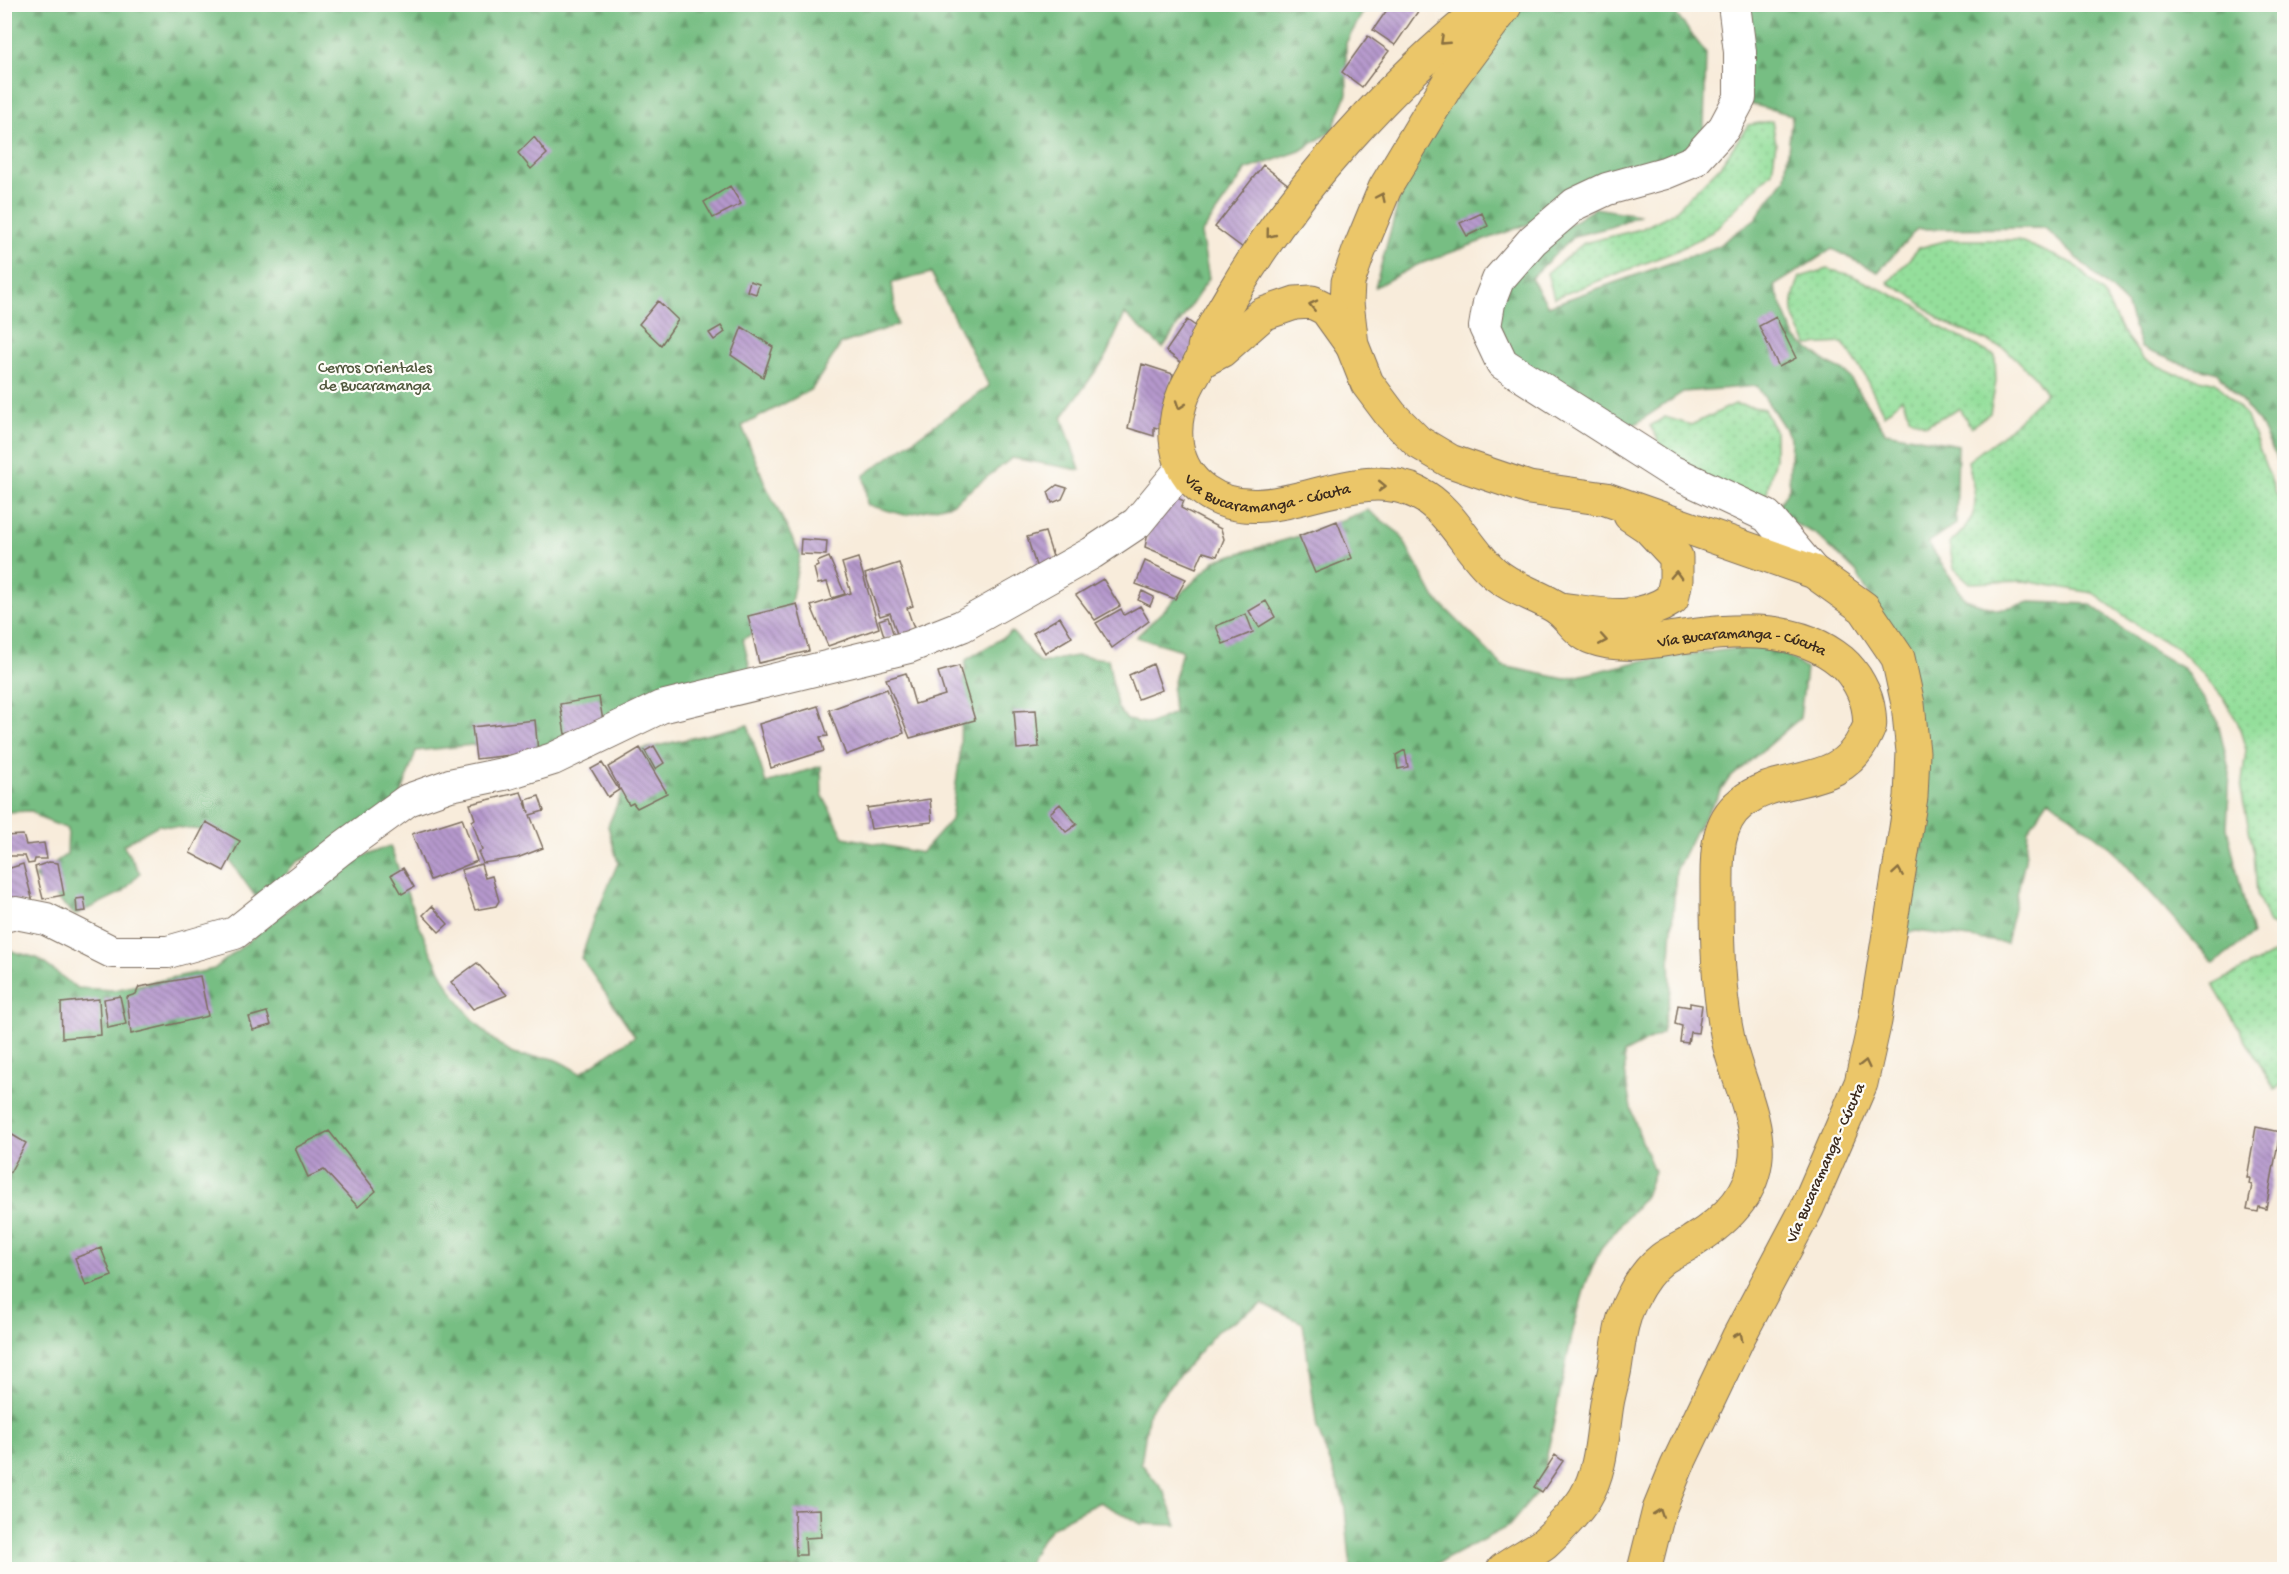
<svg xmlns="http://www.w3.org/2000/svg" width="2289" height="1574" font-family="'Gochi Hand',sans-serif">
  <defs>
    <pattern id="grass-dots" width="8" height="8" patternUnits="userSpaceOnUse" patternTransform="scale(1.5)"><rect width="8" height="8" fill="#94df9b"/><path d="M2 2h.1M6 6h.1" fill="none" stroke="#80c085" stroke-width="1.8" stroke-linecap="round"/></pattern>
    <pattern id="forest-firs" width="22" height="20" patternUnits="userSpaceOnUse" patternTransform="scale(1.5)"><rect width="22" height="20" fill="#77be83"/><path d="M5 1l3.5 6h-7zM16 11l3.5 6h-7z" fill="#639b6b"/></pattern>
    <pattern id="building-back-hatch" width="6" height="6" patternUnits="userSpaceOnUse" patternTransform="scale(1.5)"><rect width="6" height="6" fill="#b699cd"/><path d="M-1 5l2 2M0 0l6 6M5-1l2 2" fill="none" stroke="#957da6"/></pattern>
  </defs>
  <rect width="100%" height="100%" fill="#fdfcf7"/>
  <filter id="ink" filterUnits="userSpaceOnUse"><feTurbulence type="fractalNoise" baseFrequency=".0167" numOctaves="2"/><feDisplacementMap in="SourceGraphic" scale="12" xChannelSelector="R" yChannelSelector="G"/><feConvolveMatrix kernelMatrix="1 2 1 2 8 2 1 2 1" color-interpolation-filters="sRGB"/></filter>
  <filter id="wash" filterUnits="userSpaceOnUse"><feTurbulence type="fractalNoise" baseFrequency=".008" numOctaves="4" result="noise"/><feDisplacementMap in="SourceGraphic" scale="24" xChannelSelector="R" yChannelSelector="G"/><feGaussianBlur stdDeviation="1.35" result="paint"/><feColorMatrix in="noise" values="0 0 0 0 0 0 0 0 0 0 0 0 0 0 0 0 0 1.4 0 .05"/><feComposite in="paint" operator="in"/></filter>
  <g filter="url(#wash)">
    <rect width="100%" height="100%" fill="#f8ecdb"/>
    <path fill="url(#grass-dots)" stroke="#68845c" stroke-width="1.5" d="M1772,121l4,22 -4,29 -60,60 -38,20 -120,46 -7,-25 37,-30 57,-14 32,-16 48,-48 27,-40z
      M1948,240h70l56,24 29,29 19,38 21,28 33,15 41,9 30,34 30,79 7,-4v439l-15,-7 -12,-30 -3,-40 -13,-64 5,-40 -8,-27 -13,-23 -21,-25 -27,-27 -30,-16 -54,-39 -69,-12 -54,2 -16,-15 -5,-24c35,-30 27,-42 19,-83l37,-28 41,-40 -11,-16 -28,-27 -64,-28 -34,-28 -21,-11 31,-35z
      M1827,269l24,6 69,33 18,18 57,30 1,26 -6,31 -19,14 -12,-19 -33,17 -16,-7 -8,-20 -18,17 -20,-41 -21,-31 -35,2c-16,-27 -21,-38 -8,-68z
      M1735,404l29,5 11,22v27l-13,55 -97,-62 -15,-25 15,-9 26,8z
      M2284,948v134l-9,8 -62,-105z"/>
    <path fill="url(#forest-firs)" stroke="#597450" stroke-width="1.5" d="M4,5h1363l-21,38 1,51 -15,37 -32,20 -54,19 -45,64 8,44 -46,70 -38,-34 -21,46 -42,57 18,53 -68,-12 -60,46 -47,11 -38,-10 -3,-30 125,-89 -58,-113 -39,10 5,42 -56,19 -29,45 -70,37 24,60 34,68 -11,59 -46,26 12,50 -129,25 -94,59 -23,-32 -93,10 -22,65 -97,46 -37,41 -51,-72 -51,-6 -35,20 17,28 -17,19 -48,23 -41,-38 33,-23 1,-25 -28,-11 -8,-7 -27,1z
      M1496,5h173l37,48 -2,78 -48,46 -239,88 -42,22 35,-127z
      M1732,5h552v470l-25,-53 -41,-49 -36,-9 -41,-16 -15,-44 -81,-76 -128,1 -39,43 -46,-23 -58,37 21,52 34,26 17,8 39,60 73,13 -2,79 -28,19 37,56 33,11 32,-8 60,2 55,42 39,23 33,50 13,54 -3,55 25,107 -38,29 -104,-117 -61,-48 -21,31 -3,30 -19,83 -90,-12 -40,14 32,-210 -33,-129 -19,-34 -40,-38 -42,-20 15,-26 2,-50 -34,-52 -74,6 -49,33 -60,-27 -47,-12 -36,-79v-32l104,-67 44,7 -28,12 -37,9 -43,42 17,28 168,-59 39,-28 30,-41 7,-63 -49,-13z
      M1368,510l32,24 34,63 69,69 62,13 81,-19 126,-16 34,25 -6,49 -72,62 -33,52 -19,39 -6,85 1,35 -9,42 -38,20c2,50 11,73 30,118l-9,25 -44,52 -15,35 -13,47 -33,159 -31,37 -82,43h-76l-7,-69 -27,-72 -14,-105 -41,-19 -45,27 -68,80 -8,52 24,30 12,32 -36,-1 -41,-22c-38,19 -59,24 -73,67h-1022l-1,-620 33,9 40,30 37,2 100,-21 130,-105 46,-18c27,73 52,162 121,207 10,6 28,2 40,5 10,3 20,10 29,15l55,-37 -54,-78 15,-44 22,-51 -10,-37 32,-76 108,-25 18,58 55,-17 1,28 22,43 77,16 30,-33 9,-65 1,-53 5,-42 46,-28 28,31 36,-7 32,3 9,48 10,13 22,4 25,-11 -2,-23 10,-40 -46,-13 80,-77 83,-24z"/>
    <g id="blocks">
      <path fill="url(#building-back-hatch)" d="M1391,4h32l-28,41 -22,-15z
        M1368,36l21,15 -27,36 -20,-15z
        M534,137l13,17 -16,15 -13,-16z
        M1263,165l27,21 -47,62 -28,-21z
        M730,186l11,18 -28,14 -9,-16z
        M1482,213l6,13 -21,10 -7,-13z
        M750,281l9,3 -3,10 -9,-3z
        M658,301l20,19 -17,25 -22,-21z
        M1776,317l20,41 -17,9 -20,-41z
        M1187,320l17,12 -21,32 -17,-13z
        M721,326l4,6 -11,8 -5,-7z
        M742,327l31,20 -10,30 -32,-22z
        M1142,364l31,10 -12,55 -7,-2v9l-26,-8z
        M1057,485l10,3 -5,11 -10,4 -4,-11z
        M1168,494l16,7 -3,7 40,21 3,10 -7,17 -14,-4 -7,16 -51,-21 3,-14z
        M1337,521l15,37 -37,15 -16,-37z
        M1045,532l10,31 -18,6 -10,-32z
        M801,539l26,2 -1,14 -26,-1z
        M829,557l16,37 -13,4 -5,-16 -9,2 -4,-16 4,-2 -1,-4z
        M858,558l21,70 -51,18 -17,-40 40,-13 -9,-30z
        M1145,561l41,18 -11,20 -39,-15z
        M899,563l14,43 -6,2 10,29 -17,6 -10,-30 -10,3 -15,-42z
        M1103,579l17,27 -25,14 -19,-25z
        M1142,591l12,6 -4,9 -12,-6z
        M1266,601l9,16 -16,10 -10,-16z
        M797,604l12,47 -50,12 -11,-47z
        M1140,606l9,15 -37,27 -16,-25 25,-14 3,6z
        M1246,614l7,18 -30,12 -7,-18z
        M888,617l6,19 -9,3 -6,-19z
        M1060,617l12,20 -27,16 -12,-20z
        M1153,664l9,26 -24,9 -9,-24z
        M959,666l16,54 -65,18 -24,-59 20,-6 9,31 30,-9 -7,-23z
        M887,689l17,44 -58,22 -17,-45z
        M599,697l5,30 -39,7 -5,-30z
        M818,706l10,30 -8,1 4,14 -53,17 -12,-44z
        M1036,710l3,37 -22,2 -3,-38z
        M535,720l3,32 -62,7 -4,-32z
        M654,746l10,17 -9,6 -10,-18z
        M640,748l27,45 -30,15 -4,-5 -4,2 -21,-38z
        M1405,750l3,17 -10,2 -2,-14z
        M602,763l17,27 -11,7 -17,-28z
        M521,792l8,21 -3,-13 13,-4 5,15 -14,4 13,33 -26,10 -34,5 -5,-11 4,-2 -10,-29 3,-2 -5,-15z
        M930,799l2,23 -61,7 -4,-21z
        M1060,804l17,20 -11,8 -16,-19z
        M462,818l15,43 -47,19 -18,-46z
        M206,822l34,19 -16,30 -34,-18z
        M23,835l3,10 18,-2 3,16h-12l-1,4 -6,1 -3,-8h-21v-20z
        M49,862l9,1 6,32 -21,4 -8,-32z
        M23,864l10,38h-26l-3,-32z
        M481,864l4,14 7,-2 7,25 -3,5 -21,4 -14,-40z
        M403,868l11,19 -12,7 -11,-19z
        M84,898l2,13 -9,1 -1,-13z
        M432,906l16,18 -9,8 -16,-17z
        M477,963l30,32 -34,14 -22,-27z
        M200,976l8,40 -77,18 -4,-37 9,-3 3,-7z
        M120,996l6,28 -18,4 -4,-29z
        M99,999l2,36 -39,3 -1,-35z
        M1690,1003l12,2 -4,28 -8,-1 -2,11 -8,-1 2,-16 -7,-2 3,-19 12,2z
        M267,1012l4,13 -18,5 -4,-13z
        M2256,1127l24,5 -14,77 -7,-2 -1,5 -11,-2 5,-25 -3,-1 1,-6h-3z
        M4,1130l22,13 -18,33 -4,-2z
        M329,1131l47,60 -18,16 -34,-37 -16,7 -13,-29z
        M101,1248l11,28 -26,10 -11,-28z
        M1555,1455l8,6 -21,31 -8,-5z
        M820,1509l1,28 -16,1 1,17h-10l-2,-45z"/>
    </g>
  </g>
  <g filter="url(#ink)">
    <use href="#blocks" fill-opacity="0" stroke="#7d6e60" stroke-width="1.5"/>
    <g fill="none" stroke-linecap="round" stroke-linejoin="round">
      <g stroke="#7d6e60" stroke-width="34">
        <path id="minor" d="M1734,4l6,48v46l-16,30 -30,33 -29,12 -58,16 -32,15 -42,36 -35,40 -9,23 -4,24 17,36 169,108 96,45 47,56
          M4,916l12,-3 30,6 66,33h56l67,-19 107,-85 66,-48 42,-15 58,-12 45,-14 108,-52 248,-60 53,-21 130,-73 45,-30 46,-56"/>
      </g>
      <g stroke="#7d6e60" stroke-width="35">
        <g id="highway">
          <path id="s1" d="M1489,4c-97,77 -194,184 -257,291 -8,14 -17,28 -24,42 -8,18 0,4 -7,23 -5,11 -12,21 -17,33 -14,34 -12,75 21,98 64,45 145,-32 213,2 33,16 48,55 75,79 19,17 42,22 63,35 14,9 20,25 37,31 30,11 65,2 96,-2 51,-7 110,-10 152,25 14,12 26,33 28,52 1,15 2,10 -4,23 -25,55 -86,35 -124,67 -27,21 -24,59 -24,90 0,48 1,99 11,146 8,38 31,79 28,118 -3,38 -32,65 -63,84 -10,7 -22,11 -31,18 -13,10 -23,25 -30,39 -12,23 -13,45 -17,70 -2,12 -6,24 -8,36 -5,31 -5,66 -22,94 -7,12 -30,36 -41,46 -12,9 -28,16 -41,26"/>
          <path d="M1505,6l-54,72 -66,110 -26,63 -11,31 -1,21 5,42 15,38 24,32 27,27 32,19 79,27 77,11 208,73 50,36 34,50 10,46 5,48 -2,45 -36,224 -14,62 -54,125 -69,130 -61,128 -18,44 -15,60"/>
          <path d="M1200,362l21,-11 42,-37 32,-11 17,-1 14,7 25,35"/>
          <path d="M1559,609c44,5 73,16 113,-10l4,-19v-23l-28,-30 -18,-12"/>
        </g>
      </g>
      <use href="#minor" stroke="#fff" stroke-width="32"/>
      <use href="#highway" stroke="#ebc669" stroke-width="33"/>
    </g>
    <defs><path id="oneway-chevron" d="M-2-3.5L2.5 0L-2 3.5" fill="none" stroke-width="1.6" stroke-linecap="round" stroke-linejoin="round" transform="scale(1.5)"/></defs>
    <g stroke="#8a7040">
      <use href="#oneway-chevron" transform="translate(1444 41) rotate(137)"/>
      <use href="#oneway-chevron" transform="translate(1381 197) rotate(-65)"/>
      <use href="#oneway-chevron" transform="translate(1270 234) rotate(129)"/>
      <use href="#oneway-chevron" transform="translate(1313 305) rotate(-167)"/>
      <use href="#oneway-chevron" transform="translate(1180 405) rotate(109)"/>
      <use href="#oneway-chevron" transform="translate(1382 486) rotate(1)"/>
      <use href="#oneway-chevron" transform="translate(1676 575) rotate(-88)"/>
      <use href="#oneway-chevron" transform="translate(1603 640) rotate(10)"/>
      <use href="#oneway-chevron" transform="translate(1898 872) rotate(-81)"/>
      <use href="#oneway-chevron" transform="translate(1865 1064) rotate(-77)"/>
      <use href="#oneway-chevron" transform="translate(1739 1336) rotate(-62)"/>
      <use href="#oneway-chevron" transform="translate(1659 1513) rotate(-71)"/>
    </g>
  </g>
  <g text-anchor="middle" stroke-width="4.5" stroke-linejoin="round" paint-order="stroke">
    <g font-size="16" fill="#51573d" stroke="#fdfcf7">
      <text x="375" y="372">Cerros Orientales<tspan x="375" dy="18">de Bucaramanga</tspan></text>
    </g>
    <g font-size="16" fill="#3b2a1e" stroke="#fdfcf7">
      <text dy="6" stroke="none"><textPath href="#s1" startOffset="672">Vía Bucaramanga - Cúcuta</textPath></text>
      <text dy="6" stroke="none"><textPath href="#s1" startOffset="1210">Vía Bucaramanga - Cúcuta</textPath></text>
      <text transform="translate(1824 1162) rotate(-66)" y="6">Vía Bucaramanga - Cúcuta</text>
    </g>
  </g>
  <rect width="2289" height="1574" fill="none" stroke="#fdfcf7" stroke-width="24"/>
</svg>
